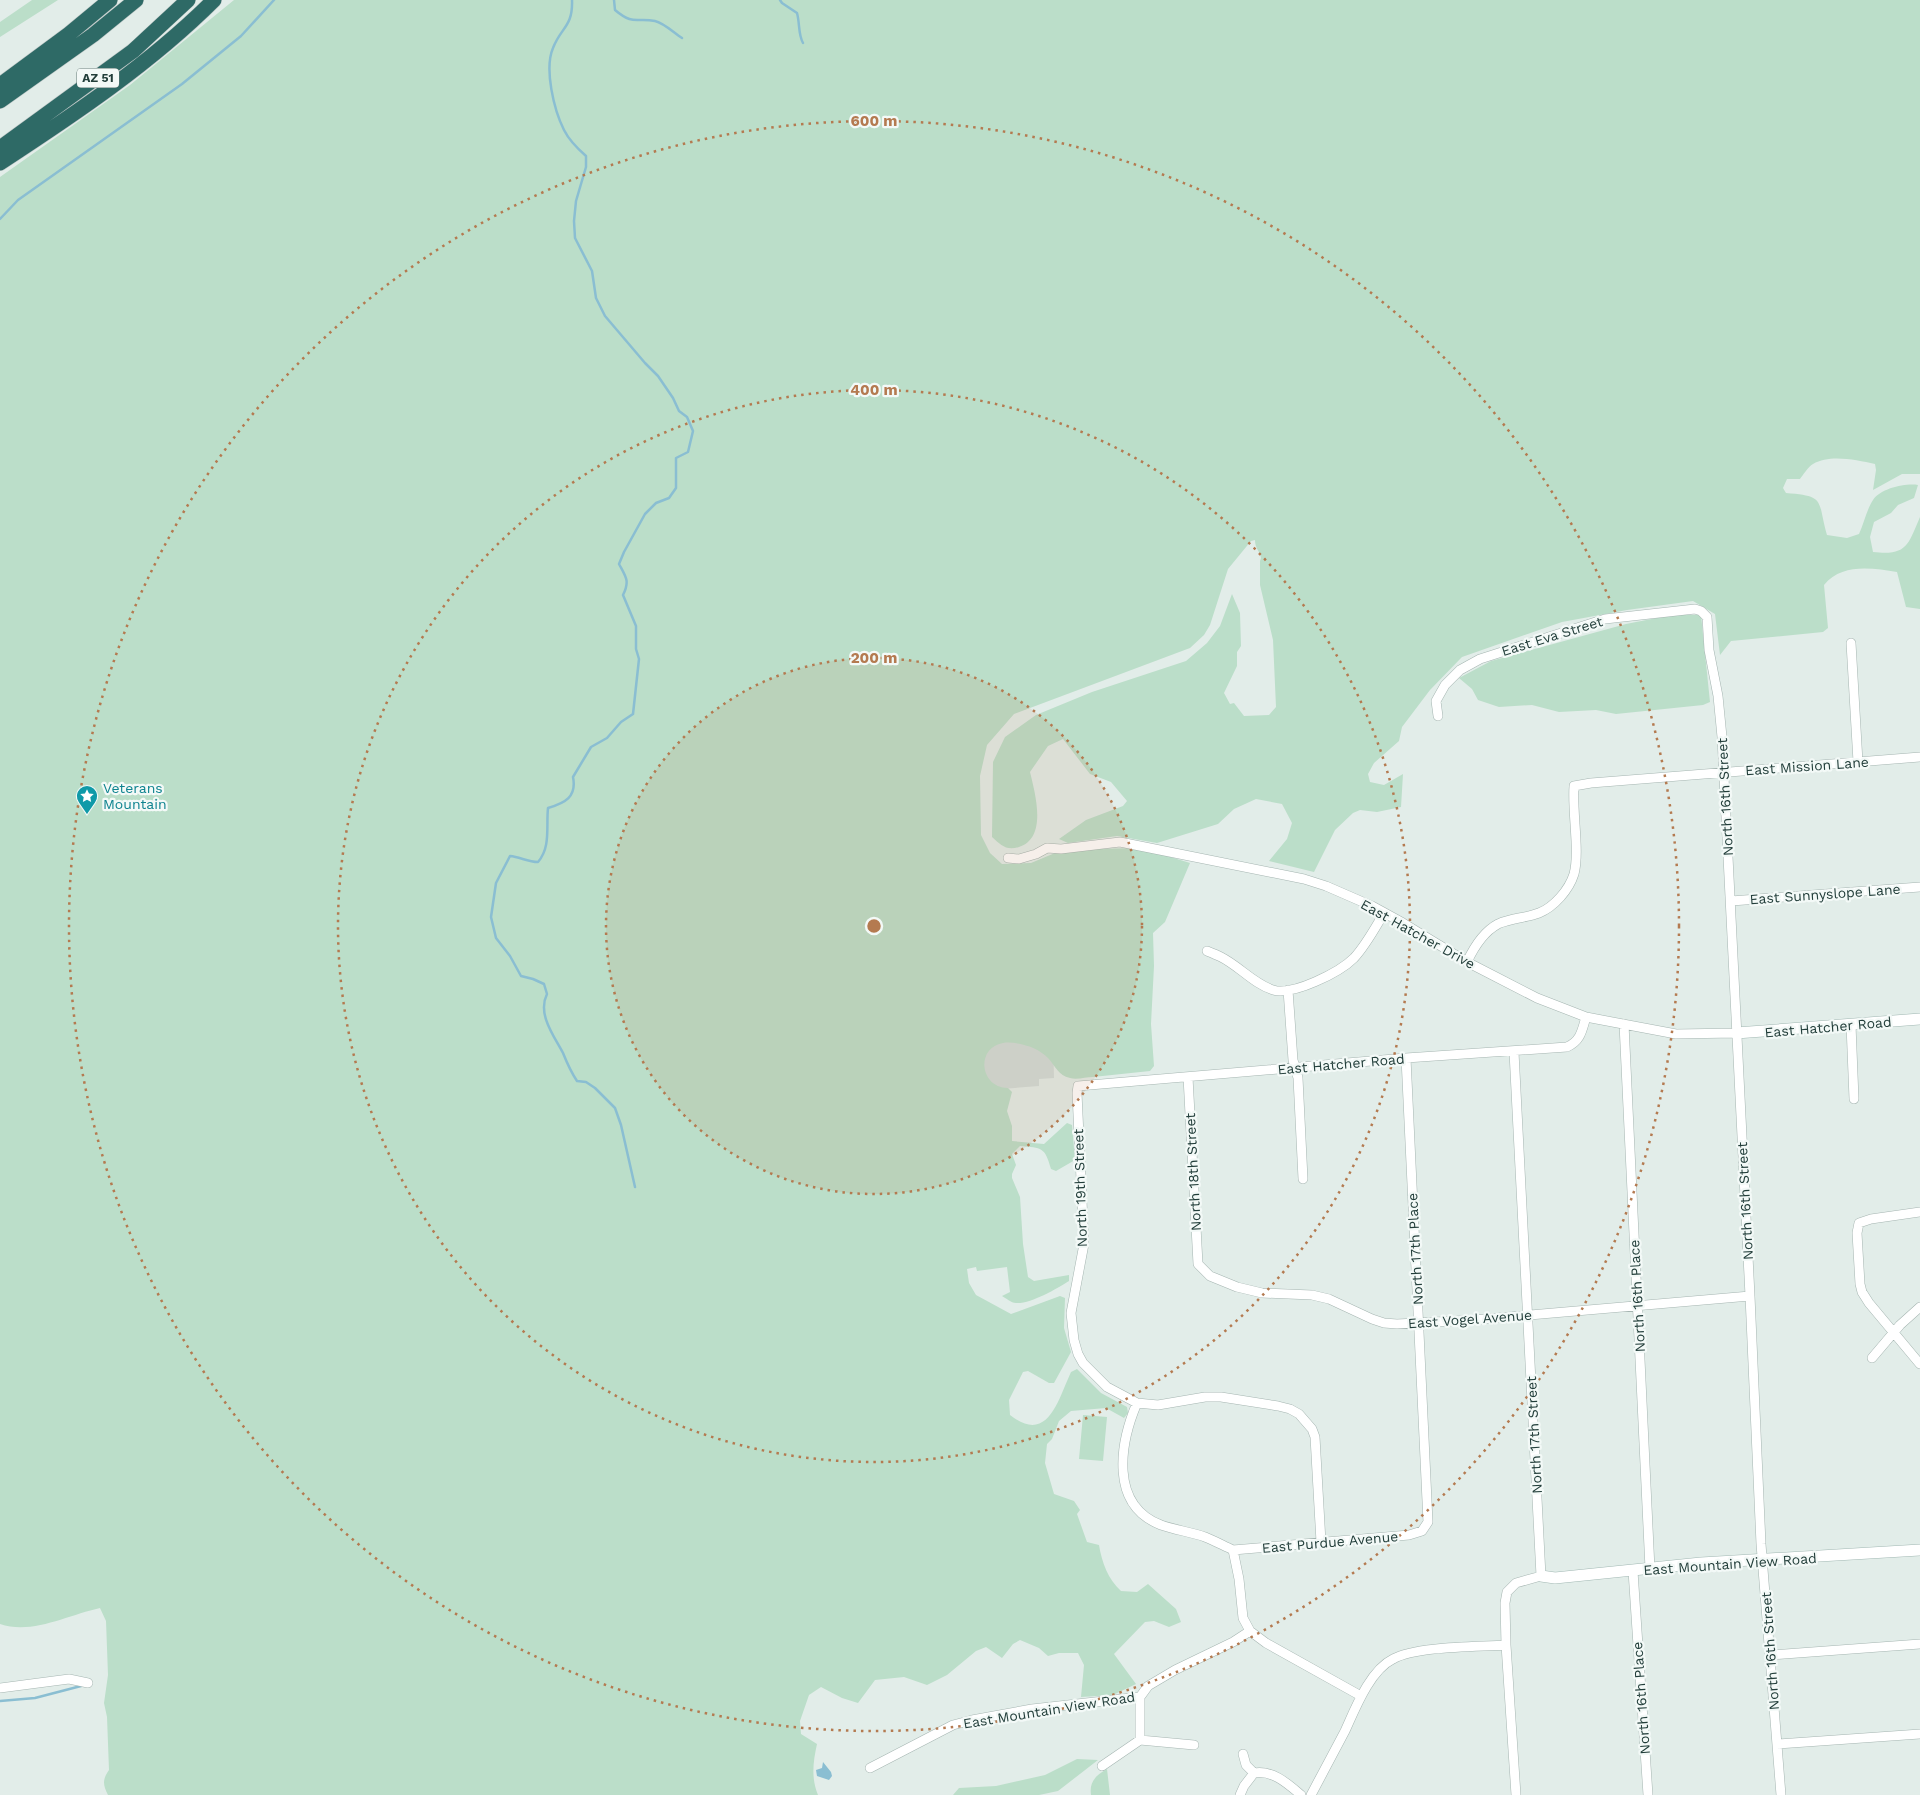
<svg xmlns="http://www.w3.org/2000/svg" width="1920" height="1795" font-family="'Work Sans',sans-serif">
  <rect width="100%" height="100%" fill="#e2ede9"/>
  <path fill="#d1dcd9" d="M1053,1036l1,42 -15,1v7l-63,5 -2,-49z"/>
  <path fill="#bbdec9" d="M32,0h26l-58,37v-15z
    M234,0h1686v474h-18l-29,16 3,-20 -1,-6c-19,-4 -45,-10 -62,0 -5,3 -10,11 -13,15h-13l-4,9 3,5c41,3 31,8 41,42l20,3 12,-4c5,-11 8,-25 14,-34 8,-12 33,-17 45,-15l-4,13 -16,7 -7,8 -17,9 -4,15 3,15c34,4 35,-7 47,-35v92l-14,-2 -9,-35c-25,-4 -55,-9 -73,13l4,43 -5,4 -92,9 -11,14 -5,-41 -22,-13 -66,9 -65,12 -100,35 -32,33 -28,37 -3,14 -25,22 -6,11 2,8 14,3 19,-11 -2,33 -24,5 -17,-2 -7,3 -18,17 -21,42 -45,-11 18,-22 5,-16 -10,-19 -26,-5 -22,10 -16,15 -61,19 -40,-7 -49,7 -9,-4 27,-19 37,-14 4,-5 -16,-19 -21,-8 -27,-35 -15,7 -18,26c5,21 18,66 -11,75 -13,4 -18,-2 -27,-10l1,-75 12,-25 31,-22 56,-23 94,-31 21,-18 13,-17 12,-32 8,19 1,33 -4,6v14l-13,27 6,11 4,-1 10,13 25,-1 7,-8 -3,-67 -13,-55v-24l1,-3c-1,-7 -6,-9 -6,-18l-4,1 -23,28 -18,56 -6,10 -14,13 -176,66 -27,31 -7,31 1,59 9,18 12,11 29,-1 24,-10 36,-4 50,-1 49,15 -25,59 -12,11 1,33 -3,58 3,42 -4,5c-19,2 -38,4 -57,6 -7,0 -16,3 -23,1 -12,-3 -14,-11 -22,-20 -10,-11 -31,-17 -45,-15 -28,5 -23,45 5,45l4,4 -5,19 5,15v15l32,3 23,-21 5,2 3,35 -19,11 -5,-2c-6,-22 -9,-21 -31,-23l-8,8 4,11 -4,9v4l8,19 3,47 5,33 6,4 35,-6v6c-13,8 -38,23 -53,22 -5,0 -10,-5 -14,-7l8,-4 -3,-25 -30,4 -1,-4 -9,2 2,14 7,12 35,19 49,-18 5,2 -1,30 7,24 -17,31h-5l-21,-12 -5,1 -14,28 1,15c38,30 48,-15 61,-43l6,-3 24,24 26,14 1,6 -4,5 -18,-10 -35,3 -12,10 -7,18 -5,5 -2,19 9,31 20,7 6,9 -3,4 10,28 12,3c3,18 9,34 22,46l16,1 11,-8 28,25 5,13 -12,5 -15,-6 -9,1 -31,32 22,30 -23,11 -32,2 3,-32 -6,-12h-19l-11,3 -9,-8 -19,-8 -7,4 -11,14 -16,-11 -10,4 -29,24 -20,10 -23,-8 -29,3 -17,23 -16,-5 -21,-11 -12,8 -9,26 1,13 16,10c-4,18 -6,34 1,51h-710c-5,-10 -6,-15 1,-25l-2,-53 -3,-14 4,-28 -2,-54 -6,-13c-32,7 -68,27 -100,16v-1447l130,-92z
    M1672,615h29l9,87 -7,3 -87,9 -20,-4 -37,2 -27,-7 -33,2 -21,-7 -6,-11 -13,-11 32,-17 135,-37z
    M1083,1415l24,2 -4,44 -24,-2z
    M1077,1759l21,1 -40,31 -19,4h-86l6,-7 37,-2 49,-11z
    M1107,1769l3,26h-19c-2,-13 5,-20 16,-26z"/>
  <path fill="#8abed2" d="M823,1762l8,10 1,4 -3,4 -12,-4 -1,-6 6,-2z"/>
  <g fill="none" stroke-linecap="round" stroke-linejoin="round">
    <path stroke="#8abed2" stroke-width="2.5" d="M572,0c1,27 -11,27 -19,48 -9,21 1,62 11,82 5,10 14,19 22,26v11l-10,34 -2,20 1,17 17,33 4,27 9,18 40,47 13,13 15,22 6,13 8,6 6,14 -5,21 -12,6v30l-7,10 -13,5 -11,11 -21,38 -5,12c7,13 11,17 4,31l13,31v23l3,10 -6,55 -12,8 -14,16 -16,9 -18,30c4,20 -8,26 -25,31 -2,19 3,39 -10,54 -10,0 -18,-5 -28,-6l-14,27 -5,34 5,21 14,18 11,20 12,3 11,5 3,10c-10,20 7,42 16,59 4,10 8,19 14,28l9,1 9,6 20,20 6,17 14,62
      M614,0l1,10c19,16 21,7 40,11 9,2 19,12 27,17
      M780,0l2,3 15,10c3,11 1,21 6,30
      M0,219l18,-19 164,-116 59,-48 33,-36
      M0,1701l35,-3 46,-12"/>
    <g stroke="#a5b5b1" stroke-width="10">
      <path id="street" d="M1851,643l7,119
        M1438,716l-2,-15 9,-16 15,-15 20,-11 125,-40 90,-10 6,2 6,6 2,33 9,46 4,41 28,559 11,248 20,251
        M1008,858l11,1 17,-5 11,-6 14,1 59,-7 184,37 22,7 46,20 31,17 64,39 70,36 49,19 90,17 60,-1
        M1731,901l189,-14
        M1207,951c5,2 10,4 14,6 18,9 33,27 52,33 20,6 67,-18 81,-32 12,-13 21,-30 30,-45
        M1467,962c7,-15 16,-30 31,-38 13,-6 28,-6 41,-11 15,-6 30,-23 35,-39 6,-23 -2,-61 0,-88l17,-3 329,-26
        M1288,990l5,70 5,18 5,101
        M1624,1024l26,545
        M1851,1025l3,74
        M1514,1052l27,524 -25,7 -9,9 -2,11 1,42 10,150
        M1188,1077l10,187 12,12 27,11 25,6 50,2 17,4 43,20 12,4 13,1 76,-4 277,-24
        M1920,1212l-49,7 -12,4 -2,10 3,51 2,8 7,11 51,61
        M1872,1358l28,-33 20,-18
        M1137,1403c-17,40 -28,102 24,122 14,5 30,7 44,12 10,4 19,9 28,13
        M1321,1542l-6,-105 -3,-8 -13,-15 -9,-5 -12,-3 -57,-9h-16l-47,8 -21,-2 -30,-16 -24,-24 -5,-9 -4,-14 -3,-27 13,-69 -7,-151 1,-7 328,-28 161,-11c14,-6 15,-17 19,-30
        M1233,1550l176,-15 13,-4 6,-9 -22,-464
        M1233,1550l6,29 4,39 7,13 16,12 95,53
        M1633,1571l15,224
        M1771,1655l149,-11
        M0,1688l69,-9 19,4
        M1140,1740v-43
        M1777,1744l143,-10
        M1243,1754l3,11 8,8
        M1102,1766l38,-26 54,5
        M870,1768l83,-43 19,-5 60,-11 108,-12 8,-11 27,-16 58,-28 17,-11
        M1240,1795l4,-9 10,-13c19,-3 33,10 47,22
        M1311,1795c11,-21 23,-43 34,-64 10,-22 25,-61 48,-72 24,-13 84,-12 113,-14"/>
    </g>
    <g stroke="#a1b8b3" stroke-width="12">
      <path id="secondary" d="M1736,1033l184,-14
        M1541,1576l14,2 146,-15 219,-13"/>
    </g>
    <g stroke="#c1c9c8" stroke-width="16">
      <path id="highway" d="M0,85l69,-51 41,-34
        M0,101l93,-66 43,-35
        M0,148l133,-97 55,-51
        M0,163c75,-49 151,-100 214,-163"/>
    </g>
    <use href="#street" stroke="#fff" stroke-width="9"/>
    <use href="#secondary" stroke="#fff" stroke-width="11"/>
    <use href="#highway" stroke="#2e6a66" stroke-width="15"/>
  </g>
  <circle cx="874" cy="926" r="268" fill="#b47a50" fill-opacity=".12"/>
  <g fill="none" stroke="#b47a50" stroke-width="2.5" stroke-dasharray="2.5 5">
    <circle cx="874" cy="926" r="268"/>
    <circle cx="874" cy="926" r="536"/>
    <circle cx="874" cy="926" r="805"/>
  </g>
  <defs>
    <g id="sight-pin" transform="scale(1.125)"><path d="M0 17L-7.5 6A9.5 9.5 0 1 1 7.5 6Z" fill="#0f9aa8" stroke="#f3f9f7"/><path d="M0-6L1.8-2.2L6-1.7L2.9 1.2L3.7 5.4L0 3.3L-3.7 5.4L-2.9 1.2L-6-1.7L-1.8-2.2Z" fill="#fff"/></g>
  </defs>
  <g fill-rule="evenodd">
    <use href="#sight-pin" x="87" y="796"/>
  </g>
  <g text-anchor="middle" stroke-width="4.5" stroke-linejoin="round" paint-order="stroke">
    <rect fill="#f3f9f7" stroke="#617673" stroke-width="1" x="77" y="68.5" width="42" height="19" rx="4"/>
    <g font-size="12" font-weight="bold" fill="#223e3a">
      <text x="98" y="82">AZ 51</text>
    </g>
    <g font-size="14" fill="#223e3a" stroke="#f3f9f7">
      <text transform="translate(1552 636) rotate(-17)" y="5">East Eva Street</text>
      <text transform="translate(1807 766) rotate(-4)" y="5">East Mission Lane</text>
      <text transform="translate(1725 797) rotate(-93)" y="5">North 16th Street</text>
      <text transform="translate(1825 894) rotate(-4)" y="5">East Sunnyslope Lane</text>
      <text transform="translate(1418 934) rotate(29)" y="5">East Hatcher Drive</text>
      <text transform="translate(1828 1027) rotate(-5)" y="5">East Hatcher Road</text>
      <text transform="translate(1341 1064) rotate(-5)" y="5">East Hatcher Road</text>
      <text transform="translate(1193 1172) rotate(-93)" y="5">North 18th Street</text>
      <text transform="translate(1080 1188) rotate(-92)" y="5">North 19th Street</text>
      <text transform="translate(1745 1201) rotate(-93)" y="5">North 16th Street</text>
      <text transform="translate(1415 1249) rotate(-93)" y="5">North 17th Place</text>
      <text transform="translate(1637 1296) rotate(-93)" y="5">North 16th Place</text>
      <text transform="translate(1470 1319) rotate(-4)" y="5">East Vogel Avenue</text>
      <text transform="translate(1534 1435) rotate(-93)" y="5">North 17th Street</text>
      <text transform="translate(1330 1542) rotate(-5)" y="5">East Purdue Avenue</text>
      <text transform="translate(1730 1564) rotate(-4)" y="5">East Mountain View Road</text>
      <text transform="translate(1770 1651) rotate(-94)" y="5">North 16th Street</text>
      <text transform="translate(1641 1698) rotate(-94)" y="5">North 16th Place</text>
      <text transform="translate(1049 1710) rotate(-9)" y="5">East Mountain View Road</text>
    </g>
    <g font-size="14" fill="#0d838f" stroke="#f3f9f7" text-anchor="start">
      <text x="103" y="793">Veterans<tspan x="103" dy="16">Mountain</tspan></text>
    </g>
  </g>
  <circle cx="874" cy="926" r="8" fill="#b47a50" stroke="#f3f9f7" stroke-width="2.5"/>
  <g font-size="15" text-anchor="middle" font-weight="bold" fill="#b47a50" stroke="#f3f9f7" stroke-width="4.5" stroke-linejoin="round" paint-order="stroke">
    <text x="874" y="126">600 m</text>
    <text x="874" y="395">400 m</text>
    <text x="874" y="663">200 m</text>
  </g>
</svg>
